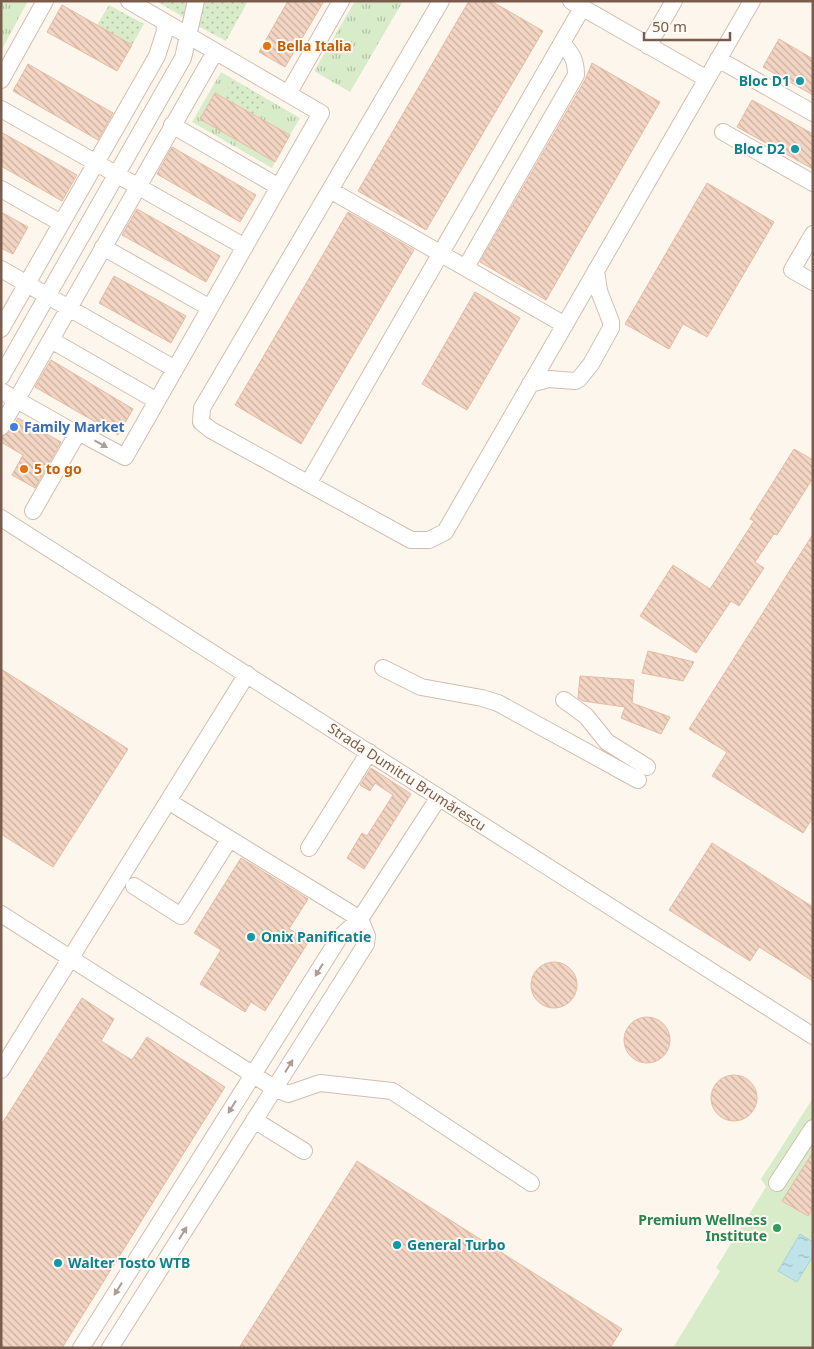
<svg xmlns="http://www.w3.org/2000/svg" width="814" height="1349" font-family="'Noto Sans',sans-serif">
  <defs>
    <pattern id="grass-tufts" width="24" height="20" patternUnits="userSpaceOnUse" patternTransform="scale(1.25)"><rect width="24" height="20" fill="#d8ecc9"/><path d="M3 7l-1-3M5 7V3M7 7l1-3M15 17l-1-3M17 17v-4M19 17l1-3" fill="none" stroke="#b4c2a5"/></pattern>
    <pattern id="park-dots" width="8" height="8" patternUnits="userSpaceOnUse" patternTransform="scale(1.25)"><rect width="8" height="8" fill="#d8ecc9"/><path d="M2 2h.1M6 6h.1" fill="none" stroke="#b4c2a5" stroke-width="1.8" stroke-linecap="round"/></pattern>
    <pattern id="water-ripples" width="26" height="14" patternUnits="userSpaceOnUse" patternTransform="scale(1.25)"><rect width="26" height="14" fill="#bfe3e8"/><path d="M2 4q2-2 4 0t4 0M15 11q2-2 4 0t4 0" fill="none" stroke="#a0bbbe"/></pattern>
    <pattern id="building-back-hatch" width="6" height="6" patternUnits="userSpaceOnUse" patternTransform="scale(1.25)"><rect width="6" height="6" fill="#f3d5c3"/><path d="M-1 5l2 2M0 0l6 6M5-1l2 2" fill="none" stroke="#cab0a1"/></pattern>
  </defs>
  <rect width="100%" height="100%" fill="#fdf6ec"/>
  <path fill="url(#grass-tufts)" d="M1,1h27l-27,50z
    M355,1h48l-53,91 -36,-21z
    M221,72l12,7 -10,18 -8,-4 -15,26 75,43 -3,6 -80,-46z
    M267,99l33,19 -10,17 -33,-19z"/>
  <path fill="url(#park-dots)" d="M156,1h34l-5,17z
    M204,1h44l-22,40 -28,-15z
    M109,5l35,19 -12,21 -35,-20z
    M233,79l34,20 -10,17 -34,-19z"/>
  <path fill="#d8ecc9" d="M813,1098v250h-140l47,-77 -4,-3 50,-81 -5,-8z"/>
  <path fill="url(#water-ripples)" stroke="#a5d3da" d="M800,1234l13,8v14l-16,26 -19,-11z"/>
  <path fill="url(#building-back-hatch)" stroke="#e6bba3" d="M288,1h36l-39,66 -26,-15z
    M469,1h22l52,30 -117,199 -68,-39z
    M62,5l70,40 -15,26 -70,-39z
    M779,39l34,20v36l-50,-28z
    M592,63l68,39 -114,198 -66,-38 105,-182z
    M28,64l85,49 -15,27 -85,-49z
    M215,93l75,42 -15,27 -75,-43z
    M752,100l61,34v35l-76,-42z
    M1,132l76,43 -15,26 -61,-35z
    M172,147l84,48 -16,27 -83,-48z
    M707,183l67,39 -67,115 -24,-13 -14,25 -44,-25z
    M137,209l83,47 -14,26 -84,-47z
    M1,212l27,15 -15,27 -12,-6z
    M348,212l66,38 -113,194 -66,-39z
    M114,276l72,40 -15,27 -72,-40z
    M475,292l45,26 -53,92 -45,-26z
    M51,360l82,49 -15,26 -83,-48z
    M18,418l43,24 -26,46 -23,-13 11,-20 -22,-13v-5l8,-5z
    M794,449l19,11v18l-36,57 -3,-1 -19,28 9,6 -25,38 -8,-5 -35,52 -56,-37 33,-51 37,24 44,-68 -4,-2z
    M813,534v283l-10,16 -91,-57 15,-24 -38,-23z
    M648,651l46,11 -11,19 -41,-8z
    M1,669l127,80 -75,118 -52,-33z
    M580,676l54,4 -2,23 38,14 -9,17 -40,-16 4,-11 -42,-6 -5,-3z
    M371,768l40,26 -47,75 -17,-11 15,-25 5,3 26,-41 -18,-12 -5,8 -10,-6z
    M712,843l101,64v74l-54,-34 -9,14 -81,-51z
    M241,858l67,41 -19,30 20,12 -44,70 -14,-9 -6,10 -45,-28 21,-34 -27,-17z
    M531 985a23 23 0 1 1 46 0a23 23 0 1 1-46 0Z
    M82,998l32,21 -13,22 31,19 15,-23 78,50 -163,261h-61v-223z
    M624 1040a23 23 0 1 1 46 0a23 23 0 1 1-46 0Z
    M711 1098a23 23 0 1 1 46 0a23 23 0 1 1-46 0Z
    M813,1152v56l-5,8 -26,-15z
    M357,1161l265,168 -12,19h-371z"/>
  <g fill="none" stroke-linecap="round" stroke-linejoin="round">
    <g stroke="#d1beb0" stroke-width="18">
      <path id="minor" d="M441,1l-239,407 -1,14 10,8 200,110h18l16,-8 307,-531
        M571,1l136,78
        M648,46l26,-45
        M718,59l95,54
        M1,80l44,-79
        M288,94l53,-93
        M1,109l244,138
        M172,125l107,62
        M723,132l90,51
        M1,189l60,34
        M330,190l235,135
        M813,234l-21,36 21,12
        M103,247l107,61
        M466,267l110,-192c0,-15 -4,-21 -14,-32
        M1,269l174,100
        M1,329l156,-273 8,-25 -1,-9
        M51,340l106,61
        M1,377l182,-319 13,-57
        M530,384l19,-5 26,2 4,-2 12,-15 20,-36v-6l-12,-31 -3,-21
        M1,391l76,43h5l43,23 196,-344 -192,-112
        M1,427l214,-375
        M309,482l273,-474
        M33,511l44,-77
        M1,518l812,518
        M383,668l38,19 61,11 16,5 140,77
        M564,700l22,16 21,26 40,25
        M309,848l60,-96
        M134,886l47,30 48,-76
        M1,914l273,174 14,6 32,-11 72,8 139,92
        M1,1070l246,-396
        M254,1120l50,31
        M777,1183l36,-55
        M81,1348l258,-410 21,-19 79,-122
        M110,1348l256,-404 1,-8 -7,-17 -192,-118"/>
    </g>
    <use href="#minor" stroke="#fff" stroke-width="16"/>
  </g>
  <defs><path id="oneway-solid" d="M-6-.8H1V-3.2L6.5 0L1 3.2V.8H-6Z" transform="scale(1.25)"/></defs>
  <g fill="#af9d94">
    <use href="#oneway-solid" transform="translate(101 444) rotate(29)"/>
    <use href="#oneway-solid" transform="translate(319 970) rotate(122)"/>
    <use href="#oneway-solid" transform="translate(289 1066) rotate(-58)"/>
    <use href="#oneway-solid" transform="translate(232 1107) rotate(122)"/>
    <use href="#oneway-solid" transform="translate(183 1233) rotate(-58)"/>
    <use href="#oneway-solid" transform="translate(118 1289) rotate(122)"/>
  </g>
  <g fill="#e8710a" stroke="#fffaf3" stroke-width="2">
    <circle cx="267" cy="46" r="5"/>
    <circle cx="24" cy="469" r="5"/>
  </g>
  <g fill="#0f9aa8" stroke="#fffaf3" stroke-width="2">
    <circle cx="800" cy="81" r="5"/>
    <circle cx="795" cy="149" r="5"/>
    <circle cx="251" cy="937" r="5"/>
    <circle cx="397" cy="1245" r="5"/>
    <circle cx="58" cy="1263" r="5"/>
  </g>
  <circle fill="#3f7fe0" stroke="#fffaf3" stroke-width="2" cx="14" cy="427" r="5"/>
  <circle fill="#2e9e5b" stroke="#fffaf3" stroke-width="2" cx="777" cy="1228" r="5"/>
  <g text-anchor="middle" stroke-width="4" stroke-linejoin="round" paint-order="stroke">
    <g font-size="14" font-weight="bold" fill="#c56008" stroke="#fffaf3" text-anchor="start">
      <text x="277" y="51">Bella Italia</text>
      <text x="34" y="474">5 to go</text>
    </g>
    <g font-size="14" font-weight="bold" fill="#0d838f" stroke="#fffaf3" text-anchor="start">
      <text x="790" y="86" text-anchor="end">Bloc D1</text>
      <text x="785" y="154" text-anchor="end">Bloc D2</text>
      <text x="261" y="942">Onix Panificatie</text>
      <text x="407" y="1250">General Turbo</text>
      <text x="68" y="1268">Walter Tosto WTB</text>
    </g>
    <g font-size="14" font-weight="bold" fill="#366cbe" stroke="#fffaf3" text-anchor="start">
      <text x="24" y="432">Family Market</text>
    </g>
    <g font-size="14" fill="#7a5c4d" stroke="#fffaf3">
      <text transform="translate(407 777) rotate(33)" y="5">Strada Dumitru Brumărescu</text>
    </g>
    <g font-size="14" font-weight="bold" fill="#27864d" stroke="#fffaf3" text-anchor="end">
      <text x="767" y="1225">Premium Wellness<tspan x="767" dy="16">Institute</tspan></text>
    </g>
  </g>
  <rect width="814" height="1349" fill="none" stroke="#7a5c4d" stroke-width="5"/>
  <path d="M644 32v8h86v-8" fill="none" stroke="#7a5c4d" stroke-width="2.5"/>
  <text x="652" y="32" font-size="15" fill="#7a5c4d" stroke="#fffaf3" stroke-width="4" paint-order="stroke">50 m</text>
</svg>
